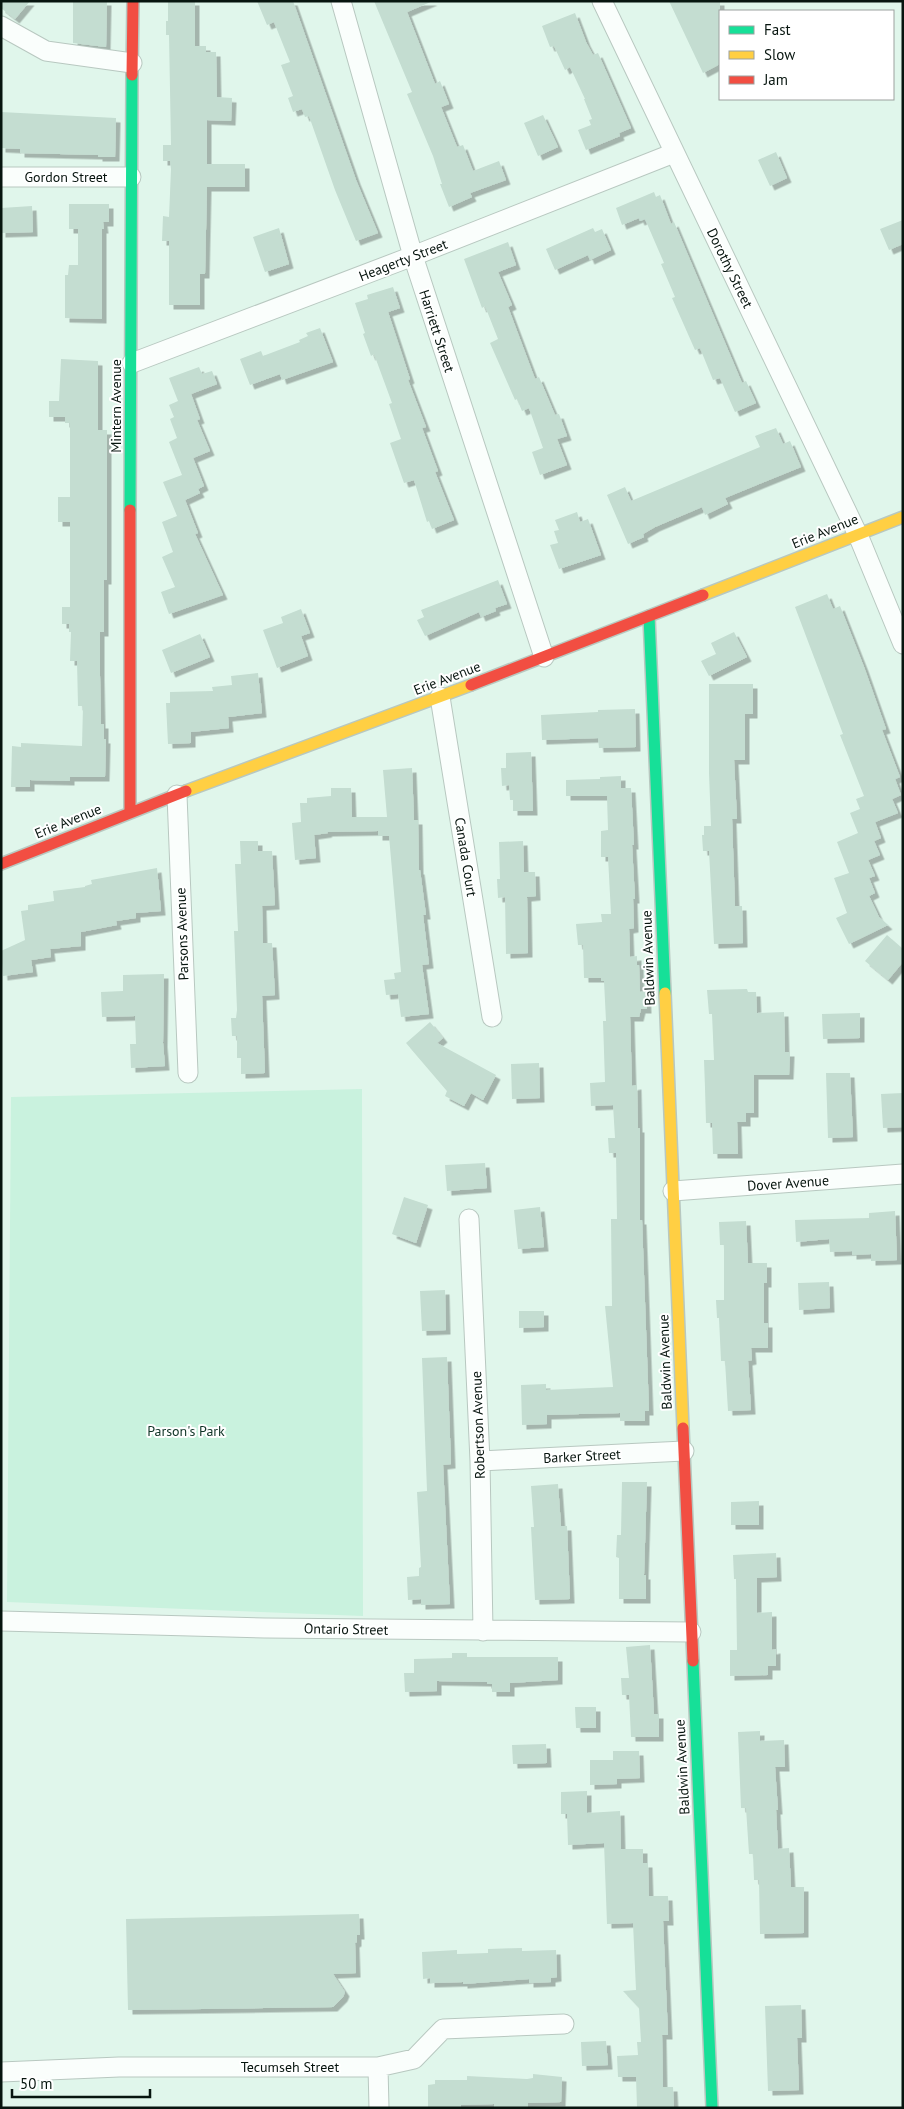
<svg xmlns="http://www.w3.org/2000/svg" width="904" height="2109" font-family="'PT Sans',sans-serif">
  <defs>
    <filter id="shadow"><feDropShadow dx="4.5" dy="4.5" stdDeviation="0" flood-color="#0004"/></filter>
  </defs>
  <rect width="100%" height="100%" fill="#e0f6eb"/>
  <path fill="#c9f2de" d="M362,1089l1,527 -356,-14 4,-505z"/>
  <path fill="#c4ddd1" filter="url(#shadow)" d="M1,1h29l-15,18 -14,-11z
    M73,1h34l-1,46 -33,-4z
    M168,1h27v45h11v6h10l1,45 15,1 -1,23 -24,-1v44h38v23h-38l-2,87h-5v31h-31v-64h-7l1,-25 6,1 2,-48 -1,-8h-7v-16h8l-2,-110h-3v-14h2z
    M257,1h36l63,179 22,53 -22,8 -21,-51 -26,-74 -4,1 -3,-8 -9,3 -5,-14 5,-2 -12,-31 9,-3 -16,-40 -7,3z
    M374,1h59l-26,11 28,72 5,-3 9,23 -8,3 16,40 6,-2 10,26 26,-10 7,19 -36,13 2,4 -23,10 -9,-23h2l-9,-28 -26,-62 5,-2z
    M669,1h51v63l-17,9z
    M575,13l11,29 7,13 5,-2 33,75 -12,5 1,3 -34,14 -8,-20 13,-5 -2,-5 3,-1 -8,-20h1l-15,-32 -5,3 -11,-24 -4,1 -8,-21z
    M1,112l115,6 -1,39h-17v-2l-78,-2v-4l-19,-1z
    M543,115l15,32 -20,9 -14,-33z
    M776,152l11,26 -17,8 -12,-26z
    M654,192l2,5 4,-2 11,29 3,-2 68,161 4,-2 10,22 -21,9 -15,-34 -7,2 -13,-32 -5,2 -23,-52 3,-1 -14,-33 3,-1 -19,-44 -5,2 -1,-3 -17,7 -6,-17z
    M69,204h40v18h-6l1,7h-2v90l-37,-1v-43h3l1,-10h9v-36h-9z
    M32,206l1,26 -32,1v-25z
    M903,220v24l-14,6 -9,-21z
    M279,228l10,36 -24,8 -12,-35z
    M593,228l2,4 7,-3 9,21 -21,10 -2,-5 -33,15 -9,-21z
    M508,242l8,23 -18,7 14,33 -4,2 27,72 4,-2 16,38 4,-1 8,22 -10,3 10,26 -27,10 -8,-23 11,-4 -14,-40 -7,3 -5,-12 -2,1 -25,-57 8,-4 -13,-33 -3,2 -18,-49z
    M393,287l7,21 -12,4 22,67 -2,1 18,47 -4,1 16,43 -3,1 19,48 -22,9 -3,-8 -2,1 -13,-42 -10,3 -14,-40 11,-4 -12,-35 3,-1 -18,-49 -3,2 -8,-22 2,-1 -10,-30 13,-4 -1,-4z
    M320,328l13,34 -51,18 -2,-6 -30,11 -10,-26 21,-8 2,5 37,-14 -1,-2 9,-4 -2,-3z
    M61,359l37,2v69h9v150h-3v52h-4v44l1,48h3v15h2l-1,38h-35v4l-40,-1v7h-19l1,-41 9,1v-4l61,3 1,-40h-5l-1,-45h-7l1,-29h-2v-8h-7v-17h8v-85h-12v-25h12v-74h-5v-6h-16v-16h10z
    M199,367l3,7 10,-3 5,13 -26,10 9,25 -3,1 13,31 -17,7 11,28 -6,3 2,4 -15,7 13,33 -3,1 28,61 -54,19 -8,-22 14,-5 -13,-30 11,-5 -11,-30 15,-6 -14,-34 19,-7 -13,-33 8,-4 -7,-19 4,-2 -5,-12 9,-4 -9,-23z
    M776,428l7,16 7,-3 11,26 -76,31 3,6 -23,11 -3,-8 -47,20 -12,7 1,3 -16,7 -21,-49 18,-8 6,14 129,-54 -5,-11z
    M577,512l3,10 8,-3 13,36 -42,14 -9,-24 8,-2 -4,-12 5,-1 -4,-10z
    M498,580l9,24 -12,4 1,3 -15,6 -2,-5 -54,24 -8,-16 7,-3 -3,-7z
    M827,594l6,15 7,-3 24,61 22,62 -4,1 18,47 -5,2 6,16 -9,4 6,14 -23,9 6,16 -7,3 6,14 -12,5 7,16 -6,2 6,15 -6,3 10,21 9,8 -39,19 -13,-26 11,-5 -13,-35 15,-5 -12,-31 21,-9 -8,-20 10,-4 -4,-10 8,-3 -24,-61 3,-1 -48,-127z
    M301,609l9,24 -9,3 7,20 -31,12 -14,-38 20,-7 -2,-6z
    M734,632l13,25 -38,19 -8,-15 15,-7 -5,-11z
    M200,634l10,23 -39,16 -9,-23z
    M258,673l4,40 -34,4 1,11 -38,4v11l-23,1 -2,-41h4v-11l43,-1 -1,-4 20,-2 -1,-9z
    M709,684h44v30h-8v46h-11l3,59h-5l3,87h7l1,37 -29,1 -5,-93h-6l-1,-16h2v-9h7l-2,-53z
    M635,709l1,38 -37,1 -1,-10 -56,2 -1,-25 57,-3v-2z
    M531,752l2,59h-20v-11h-3l-1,-15 -7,1 -1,-18h5v-15z
    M412,768l2,52h4l1,50h1l6,45h-3l6,49 -7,1 7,49 -28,3 -3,-23 -12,1 -2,-15 11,-1 -1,-6 7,-1 -12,-136h-11v-5l-51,1 1,1 -14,2 2,23 -21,2 -3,-37 9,-1 -1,-19h7v-5l24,-2v-8h20l1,29h35l-4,-47z
    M621,776v12h10l3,57h-2l3,54h-2l1,29 -5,1 1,28 7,-1v9h2l1,27 6,-1 1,18h-6l-2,8h-9l2,69 5,-1 1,43h2v92h2l7,191h-4v10h-25v-8l-40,1 -33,1v9l-25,1 -1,-40 25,-1v6l67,-3 -8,-81h7l-1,-87h6l-1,-66h-7l-1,-15h7l-2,-33 -22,1 -1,-23 15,-1 -2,-61h3l-2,-40h-3v-3h-17l-1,-33h-5l-2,-21 26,-2 -1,-8h10l-3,-57h-7v-26l7,-1 -1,-34h-41v-16l34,-1v-2z
    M240,841h18v10h14l3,54 -13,1 1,37h9l3,52 -13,1 3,77 -24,1v-16h-4v-22h-5l-1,-18h5l1,-8 -3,-79h4l-3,-67h6z
    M523,841l1,31h11l1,24 -9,1 1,56 -22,1 -1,-57 -7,1 -1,-19h3l-1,-37z
    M157,868l4,43 -25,2v5l-20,3 1,4 -36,7v14l-31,3 1,8 -20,3 2,12 -30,4 -2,-25 24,-11 -4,-29 7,-1v-5l26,-4 -1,-10 32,-4v-1l7,-2 -1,-4z
    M887,935l16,14v13l-15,18 -23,-19z
    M164,974l-1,69 2,23 -34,2 -1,-24h6l-1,-28 -33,1 -1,-25 22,-1v-16z
    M747,989l1,3h8l1,21 27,-1 1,40h5l-1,23h-35v38h-8v9h-9l1,32h-25l-1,-31h-6l-1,-35 -1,-28h10l-2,-46h-3l-2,-24z
    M860,1013v25l-37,1 -1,-25z
    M430,1022l13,16 -6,5 59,32 -13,25 -12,-7 -7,13 -19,-10 2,-5 -41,-48z
    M539,1063l1,35 -28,1 -1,-35z
    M826,1073h24l3,64 -25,1z
    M903,1093v34l-20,1 -2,-34z
    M485,1163l2,25 -40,3 -2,-26z
    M404,1197l24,8 -12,38 -24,-9z
    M540,1207l4,40 -26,2 -4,-39z
    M895,1211l2,49 -26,1v-7l-19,1v-4l-22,1 -1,-13 -33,3 -1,-22 74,-2v-5z
    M746,1221l2,42h19v20h-3v40h4v25h-17l1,12 -4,1 3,49 -23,1 -3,-50h-4l-2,-43h-2l-1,-18h8v-55h-4l-1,-23z
    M829,1282l1,26 -31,2 -1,-27z
    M445,1290l1,40 -24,1 -2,-40z
    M519,1311h25v16l-25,1z
    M447,1357l4,107 -8,1 7,139 -29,1v-6l-13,1 -1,-23 12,-1v-8l2,-1 -4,-75 10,-1 -5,-133z
    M622,1482h25l-3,93h2v24h-27v-41l-3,-1 1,-22h4z
    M558,1484l3,42h6l3,73 -35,1 -4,-73h3l-3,-41z
    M759,1501v24h-28v-23z
    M776,1553l1,24 -20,1v35l15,-1v38l4,-1v17h-8v9l-38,1v-26h7l-1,-71h-2l-1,-24z
    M650,1645l4,69h5v23h-28l-2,-42h-7l-1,-17h8l-3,-31z
    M452,1653h15v4h91v23l-48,3v9h-18v-8h-5v-2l-50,-1v10l-32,1 -1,-19h10v-14l38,-1z
    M575,1707h21v21h-20z
    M760,1731v10l24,-1 1,27h-10l3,43h-2l2,39 11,-1 2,39h13v46l-44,1 -1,-54h-5l-1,-26h-4l-3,-46h-5l-3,-76z
    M546,1744l1,19 -34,1 -1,-19z
    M613,1751h26l1,27 -23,1v5l-27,1v-25h23z
    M587,1791v22l33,-2 1,38h22v14h5l1,33h19l1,25h-6l5,114h-6l1,52h10l1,21h-37l-1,-31h-18l-1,-21 21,-1 -1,-13h4l-2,-34 -16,-17 13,-1 -3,-67 -26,1 -3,-81 -36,2 -1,-31h-6v-22z
    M359,1914l1,21h-3v7l-2,1 1,30 -23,1 12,18 -2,5 -10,10 -205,3 -2,-91z
    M522,1948v3l34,-1 1,27 -6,1v4l-22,1v-4l-66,5v-2l-33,1v-5l-7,1 -1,-27 35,-2v4l31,-1v-4z
    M801,2005l1,33h-5l2,52 -31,1 -3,-85z
    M606,2041l2,24 -26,1 -1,-24z
    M533,2074l29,3 -1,25 -33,1v4h-34v-3l-33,1v3h-33v-23l7,-1v-4h32v-4l60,3 6,-1z"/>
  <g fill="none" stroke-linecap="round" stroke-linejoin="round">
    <g stroke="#b8c8c0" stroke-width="21">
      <path id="street" d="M341,1l72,255 131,401
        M602,1l256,534 45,109
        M1,26l45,25 86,12
        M1,177h130
        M132,363l281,-107 261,-103
        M440,697l52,320
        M177,795l11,278
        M673,1191l230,-17
        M469,1219l11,242 3,170
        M480,1461l204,-10
        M1,1621l264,7 426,4
        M378,2067l1,41
        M1,2072l118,-5h259l36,-8 29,-30 121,-5"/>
    </g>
    <g stroke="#b8c8c0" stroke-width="14">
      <path id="fast" d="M130,510l2,-435
        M649,616l16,377
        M693,1661l19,447"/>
    </g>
    <g stroke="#b8c8c0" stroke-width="14">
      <path id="slow" d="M703,595l200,-78
        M186,791l285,-106
        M665,993l18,435"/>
    </g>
    <g stroke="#b8c8c0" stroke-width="14">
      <path id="jam" d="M132,75l1,-74
        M471,685l232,-90
        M130,812v-302
        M1,864l185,-73
        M683,1428l10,233"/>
    </g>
    <use href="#street" stroke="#fafefc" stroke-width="19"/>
    <use href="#fast" stroke="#16e098" stroke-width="11"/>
    <use href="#slow" stroke="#ffcf43" stroke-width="11"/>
    <use href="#jam" stroke="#f24e42" stroke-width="11"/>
  </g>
  <g text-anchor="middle" stroke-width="4" stroke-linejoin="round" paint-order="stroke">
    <g font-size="14" fill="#07150f" stroke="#fff">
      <text x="66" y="182">Gordon Street</text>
      <text transform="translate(403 260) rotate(-21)" y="5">Heagerty Street</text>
      <text transform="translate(730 268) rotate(64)" y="5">Dorothy Street</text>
      <text transform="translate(437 331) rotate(72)" y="5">Harriett Street</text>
      <text transform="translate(116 406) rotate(-90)" y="5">Mintern Avenue</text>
      <text transform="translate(825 531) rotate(-22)" y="5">Erie Avenue</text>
      <text transform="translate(447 678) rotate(-21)" y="5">Erie Avenue</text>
      <text transform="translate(68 821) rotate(-22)" y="5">Erie Avenue</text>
      <text transform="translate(466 857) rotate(81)" y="5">Canada Court</text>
      <text transform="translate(182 934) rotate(-92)" y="5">Parsons Avenue</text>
      <text transform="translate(648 958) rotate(-92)" y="5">Baldwin Avenue</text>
      <text transform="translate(788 1183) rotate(-4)" y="5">Dover Avenue</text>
      <text transform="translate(665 1362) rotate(-92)" y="5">Baldwin Avenue</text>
      <text transform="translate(478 1425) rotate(-92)" y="5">Robertson Avenue</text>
      <text transform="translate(582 1456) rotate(-3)" y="5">Barker Street</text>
      <text transform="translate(346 1629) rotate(1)" y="5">Ontario Street</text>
      <text transform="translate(682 1767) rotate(-93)" y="5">Baldwin Avenue</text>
      <text x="290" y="2072">Tecumseh Street</text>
    </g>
    <g font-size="14" fill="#0e3325" stroke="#fff">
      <text x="186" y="1436">Parson's Park</text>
    </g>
  </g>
  <rect width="904" height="2109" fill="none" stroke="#07150f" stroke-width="5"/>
  <rect x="719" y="10" width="175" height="90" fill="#ffffff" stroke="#9ca19f"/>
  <rect x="729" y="26" width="25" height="8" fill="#16e098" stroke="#9ca19f"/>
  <text x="764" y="35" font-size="15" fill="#07150f">Fast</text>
  <rect x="729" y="51" width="25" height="8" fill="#ffcf43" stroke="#9ca19f"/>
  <text x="764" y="60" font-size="15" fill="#07150f">Slow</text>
  <rect x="729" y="76" width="25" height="8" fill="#f24e42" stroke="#9ca19f"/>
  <text x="764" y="85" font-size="15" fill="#07150f">Jam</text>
  <path d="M12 2089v8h138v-8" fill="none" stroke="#07150f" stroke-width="2.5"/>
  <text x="20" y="2089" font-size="15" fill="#07150f" stroke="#ffffff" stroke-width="4" paint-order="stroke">50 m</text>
</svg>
